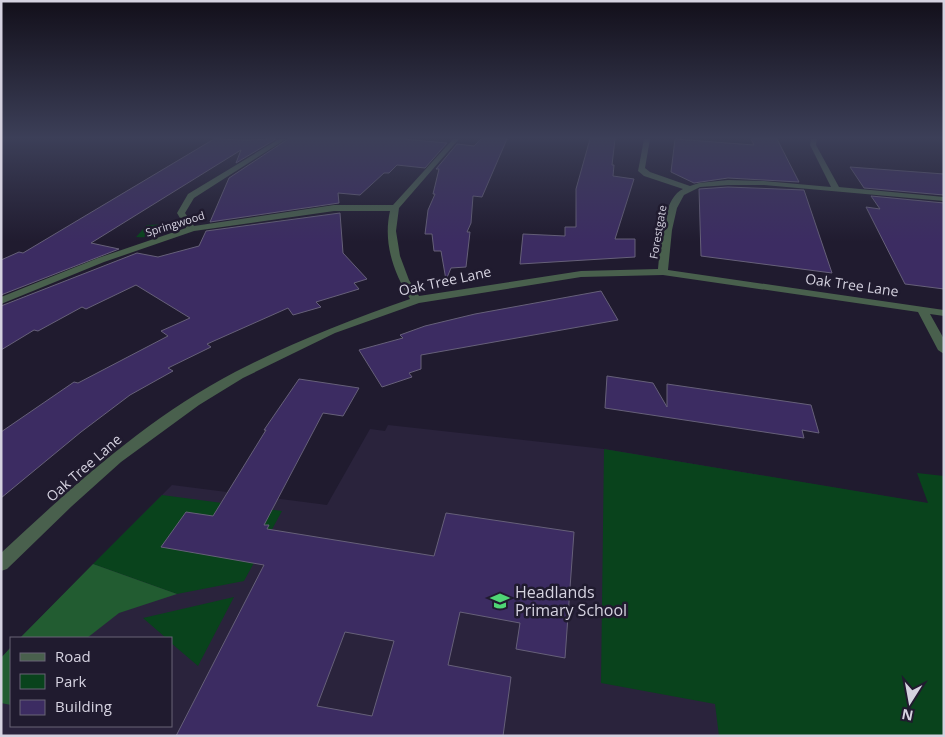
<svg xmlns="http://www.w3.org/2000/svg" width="945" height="737" font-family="'Open Sans',sans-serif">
  <rect width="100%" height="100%" fill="#201b2f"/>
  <path fill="#2a233c" d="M388,425l216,24 340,57v230h-943v-78l10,-11v79h160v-88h-151l152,-153 155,20 43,-76 15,2z"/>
  <path fill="#09431c" d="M171,224l2,2c-12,10 -22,12 -37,11l11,-12z
    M604,449l324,54 -11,-30 27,3v260h-225l-4,-32 -114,-21z
    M162,495l120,16 -38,70 -67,13 -84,-30z
    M234,597l-36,69 -27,-23v-5h-5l-23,-20z"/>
  <path fill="#225c31" d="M93,564l84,30 -58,19 -32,25h-67z
    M11,647v58l-10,-2v-45z"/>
  <path fill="#3c2c62" stroke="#666079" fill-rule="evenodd" d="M214,139l32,1 30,-1 -40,24 5,-13 -150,93 28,6 -118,46v-35l18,-8 4,1z
    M288,139h115l44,4 -22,25 -28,-3 -8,8h-5l-24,22 -22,-2 1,10 -129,19 19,-44z
    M481,139h26l-25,58 -9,-1 -2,27 -4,9h3l-4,35 -15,1 -5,12 -5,-29h-7l-2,-17h-7l3,-24 7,-16h-2l6,-25h-3l21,-25 17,2z
    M590,139h25l-3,26h2l-1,11 21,3 -19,60h20v18l-115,7 3,-30 42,2v-9h11v-38z
    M675,139l79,6 -3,-6h26l22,43 -71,-4 -34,5 -23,-11z
    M850,167l94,7v21l-80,-7z
    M728,187l76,3 28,83 -131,-17 -2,-67z
    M871,196l73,7v86l-39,-5 -39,-77 14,2z
    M340,213l3,40 24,26 -13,4 5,6 -43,13 5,5 -28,8 -5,-7 -81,36 4,3 -43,21 5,3 -43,24 -49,37 -80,66v-66l73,-50 4,1 90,-47 -7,-5 29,-13 -54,-33 -50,24 -4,-2 -44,24 -4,-1 -33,20v-44l136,-53 21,4 41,-11 7,-15z
    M601,291l17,29 -197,35v14l-12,4 3,4 -30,10 -23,-37 44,-12 -3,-3 25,-9 50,-12z
    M607,376l46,7 14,24v-23l144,21 8,28 -17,-3 2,8 -199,-30z
    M299,379l60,9 -16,28 -20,-3 -59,112h5l-2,4 167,27 12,-43 128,19 -9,126 -49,-9 4,-26 -60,-11 -12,53 63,12 -8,59h-327l88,-171 -103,-18 25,-35 27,4 53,-86h-2zM345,632l49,9 -22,75 -55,-10z"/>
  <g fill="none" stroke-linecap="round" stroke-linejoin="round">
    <path fill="#49604d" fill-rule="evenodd" d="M279,139h7l-92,59 -9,15 9,13 140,-21h59l60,-66h6l-60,69 -3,23 4,25 9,24 10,16 162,-25 77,-2c2,-20 4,-71 25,-80l-39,-13 -6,-5 6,-32h6l-5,29 5,4 40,14 9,-3 29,-3 36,1 67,6 -21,-42 1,-6h6l-1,6 23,42 105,10v4l-180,-16h-36l-28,2 -16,8 -7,13 -5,22 -4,40 276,40v6l-14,-2 14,25v15l-6,-4 -20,-38 -255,-37 -82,2 -162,26 -84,30 -92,45 -44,27 -78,57 -49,44 -65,63 -6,2v-18c72,-67 146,-135 234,-181 56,-29 115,-52 175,-73 -17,-27 -27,-57 -20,-88h-56l-140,20 -90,31 -103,42v-7l97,-39 88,-30 -9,-15 11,-19z"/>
  </g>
  <linearGradient id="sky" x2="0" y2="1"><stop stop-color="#120f1a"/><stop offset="0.57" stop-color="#3c3f58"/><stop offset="1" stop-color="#3c3f58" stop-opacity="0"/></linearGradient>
  <rect width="945" height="242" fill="url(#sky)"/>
  <defs>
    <g id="school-bare" transform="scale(1.5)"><path d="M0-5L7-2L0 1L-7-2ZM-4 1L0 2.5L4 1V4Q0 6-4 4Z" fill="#4fd675" stroke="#201b2f" stroke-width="2.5" paint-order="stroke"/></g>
  </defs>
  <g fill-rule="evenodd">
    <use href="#school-bare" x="500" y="601"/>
  </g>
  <g text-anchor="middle" stroke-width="5" stroke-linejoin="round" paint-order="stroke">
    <g font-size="11" fill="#d5d2e0" stroke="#201b2f">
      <text transform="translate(175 224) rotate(-17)" y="4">Springwood</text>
      <text transform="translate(658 232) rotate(-80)" y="4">Forestgate</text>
    </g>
    <g font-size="14" fill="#d5d2e0" stroke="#201b2f">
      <text transform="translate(445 281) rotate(-12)" y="5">Oak Tree Lane</text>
      <text transform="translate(852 285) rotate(8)" y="5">Oak Tree Lane</text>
      <text transform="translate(84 468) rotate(-41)" y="5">Oak Tree Lane</text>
    </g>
    <g font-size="16" fill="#d5d2e0" stroke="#201b2f" text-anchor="start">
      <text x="515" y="598">Headlands<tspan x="515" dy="18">Primary School</tspan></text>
    </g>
  </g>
  <rect width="945" height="737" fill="none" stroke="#d5d2e0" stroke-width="5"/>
  <rect x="10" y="637" width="162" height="90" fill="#201b2f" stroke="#686476"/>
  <rect x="20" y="653" width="25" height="8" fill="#49604d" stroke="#686476"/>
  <text x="55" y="662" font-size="15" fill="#d5d2e0">Road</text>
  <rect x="20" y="674" width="25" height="15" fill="#09431c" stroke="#686476"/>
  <text x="55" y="687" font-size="15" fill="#d5d2e0">Park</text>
  <rect x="20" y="700" width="25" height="15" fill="#3c2c62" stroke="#686476"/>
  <text x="55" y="712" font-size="15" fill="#d5d2e0">Building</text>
  <g transform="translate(910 702) rotate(191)" stroke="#201b2f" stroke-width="4" paint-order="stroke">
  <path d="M0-4L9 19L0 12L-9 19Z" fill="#d5d2e0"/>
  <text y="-8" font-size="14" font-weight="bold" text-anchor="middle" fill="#d5d2e0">N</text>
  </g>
</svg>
